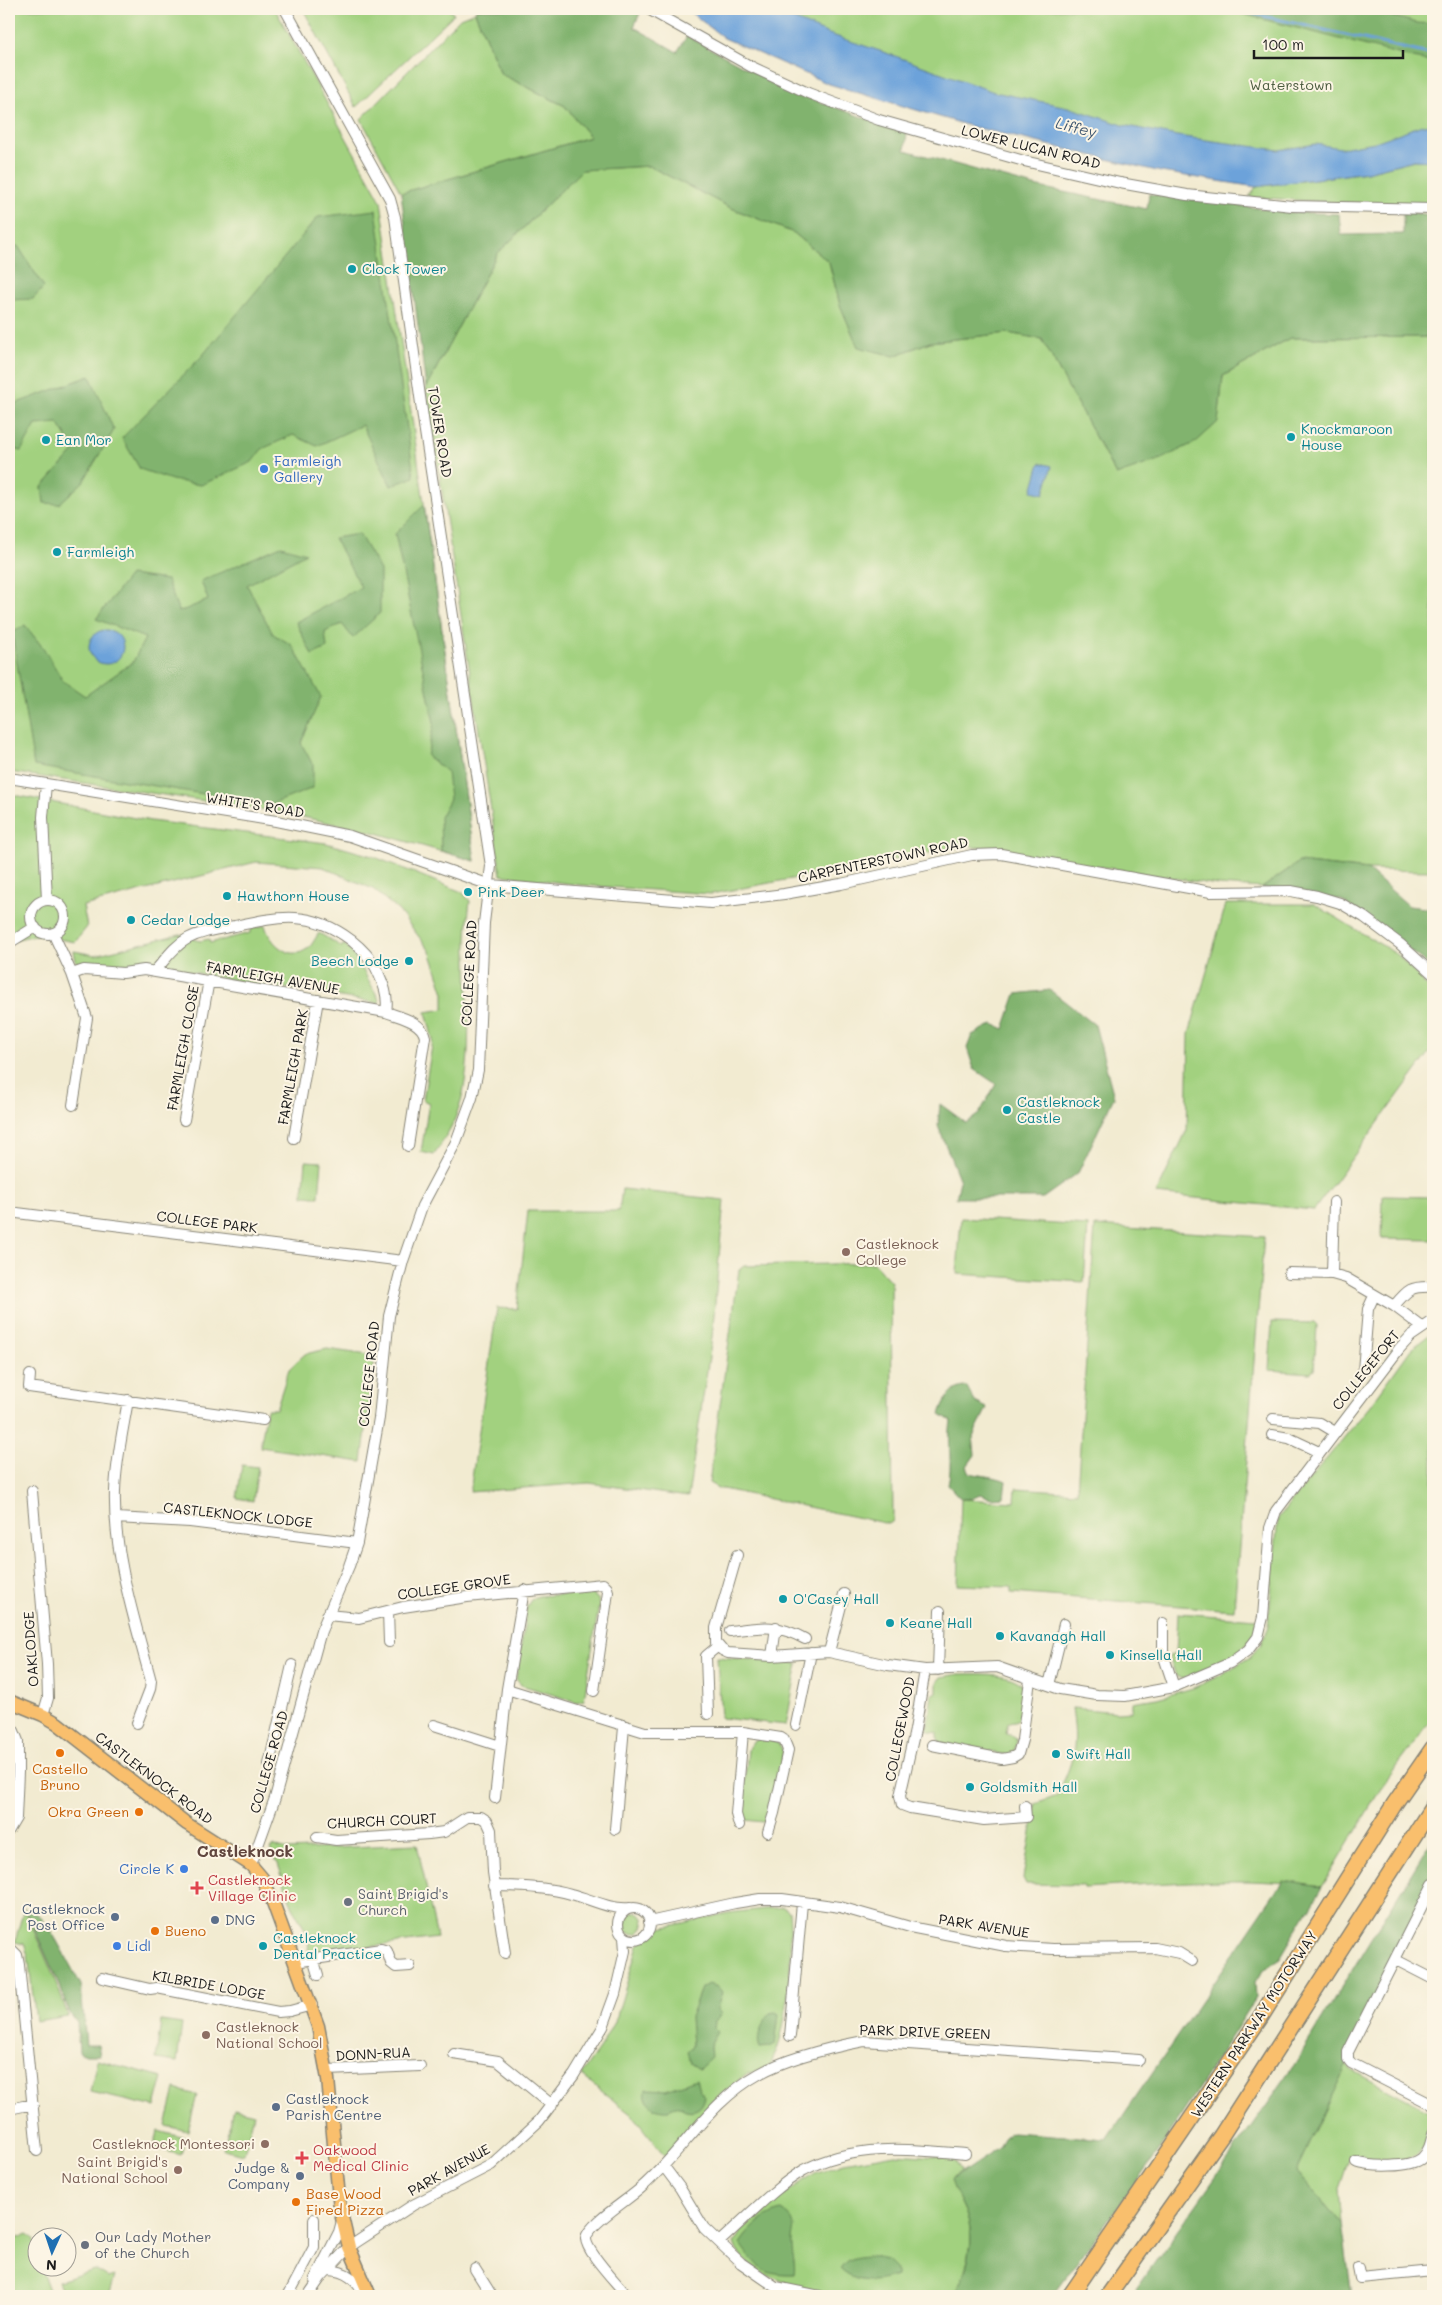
<svg xmlns="http://www.w3.org/2000/svg" width="1442" height="2305" font-family="Mali,sans-serif">
  <rect width="100%" height="100%" fill="#fcf5e5"/>
  <filter id="ink" filterUnits="userSpaceOnUse"><feTurbulence type="fractalNoise" baseFrequency=".02" numOctaves="2"/><feDisplacementMap in="SourceGraphic" scale="10" xChannelSelector="R" yChannelSelector="G"/><feConvolveMatrix kernelMatrix="1 2 1 2 8 2 1 2 1" color-interpolation-filters="sRGB"/></filter>
  <filter id="wash" filterUnits="userSpaceOnUse"><feTurbulence type="fractalNoise" baseFrequency=".0096" numOctaves="4" result="noise"/><feDisplacementMap in="SourceGraphic" scale="20" xChannelSelector="R" yChannelSelector="G"/><feGaussianBlur stdDeviation="1.12" result="paint"/><feColorMatrix in="noise" values="0 0 0 0 0 0 0 0 0 0 0 0 0 0 0 0 0 1.4 0 .05"/><feComposite in="paint" operator="in"/></filter>
  <g filter="url(#wash)">
    <rect width="100%" height="100%" fill="#f2ebd1"/>
    <path fill="#a2d17f" stroke="#5f764e" d="M9,9h266l106,192 94,660 -102,-29 -94,-20 -270,-40z
      M303,9h91l10,6 3,-6h41l6,5 -98,93z
      M769,9h664v134l-176,20 -365,-81z
      M475,12l26,62 64,32 25,31 -189,56 -40,-74 99,-101z
      M1414,160l19,1v43l-105,-2 -79,-5 7,-10 111,-15z
      M649,166l82,42 63,25 35,29 11,43 54,51 36,-14 77,-9 35,6 74,136 102,-53 5,-46 67,-38 143,-1v534l-65,-1 -69,-8 -37,26 -44,-3 -251,-39 -256,48 -131,-9 -79,-10 -75,-487 71,-134 85,-84z
      M9,794l142,27 175,22 46,13 90,36 8,9c-9,63 6,129 -7,192 -4,22 -16,43 -29,62l-13,-3 8,-49 -6,-3 10,-60 -7,-28 18,-3v-16l-14,-42 -31,-40 -26,-22 -50,-22 -67,-5 -173,44 4,21 -12,15 -39,-7 -27,6z
      M1226,904h88l84,51 35,38v55l-119,162 -158,-16 31,-64 2,-96z
      M265,925c4,17 24,37 42,24 5,-3 8,-11 12,-16l23,14 2,-3 17,16 -2,3 21,38 -2,2 -150,-24 -57,-11 -24,-4 -52,1 -19,-3 -2,-11 21,4 85,-21 20,7 9,-2 1,4 40,-10v-4z
      M306,1161l16,1 -3,35 -16,-1z
      M622,1189l102,11 -12,137 -24,160 -99,-14 -119,9 27,-184 20,1 11,-98h91z
      M1383,1196l49,1v43l-50,-1z
      M961,1218l127,8 -4,56 -127,-8z
      M1095,1226l169,11 -30,373 -223,-17v-6l-53,-2 3,-86 54,3 1,-14 61,4z
      M874,1263l17,19 2,239 -4,3 -171,-36 -9,-5 30,-213 5,-4z
      M1272,1322l42,1 3,3 -3,44 -4,3 -41,-3z
      M1433,1332v386l-47,62 -64,107c-78,-12 -159,-3 -238,1l-1,-3 -57,-1 -3,-6 13,-74 21,-8c17,-37 21,-47 15,-88l46,4 14,-1v-9l25,-4 36,-10 26,-12 31,-19 11,-13 7,-18 10,-108 92,-112 41,-57z
      M327,1349l48,7 -13,106 -102,-15 7,-38h9l13,-40 16,-15z
      M242,1465l16,2 -5,34 -16,-3z
      M591,1593l7,6 1,6 -15,95 -7,2 -56,-17 -5,-6 11,-73 4,-6 7,-4z
      M1178,1613l78,6c-1,5 0,12 -2,16 -13,24 -49,34 -72,44l-6,-3 -7,-20 7,-2z
      M717,1657l81,6 -12,62 -65,-7z
      M959,1674c15,0 61,-3 65,16 1,4 -1,11 -2,16 0,7 0,13 -7,16l-7,1 -2,10 8,4 3,4 -3,10 -7,4 -65,-11 -4,-4v-7l-8,-1 -3,-3 5,-34 5,-3v-10l4,-5z
      M761,1737l17,6 5,7 -2,17 -14,53 -4,2 -18,-2 -4,-6 7,-64 6,-9z
      M417,1844l20,94 -129,17 1,-18 -17,-31 -14,-42 -8,-15 3,-3 15,4z
      M783,1907l6,4c4,45 1,116 -19,155l-25,9 -34,28 -45,54 -34,-42 -51,-40 20,-29 16,-30 21,-71 14,-15 76,-17z
      M24,1908c15,36 32,70 44,108l-32,5 -8,-66 -4,-11 -9,-2z
      M622 1923a11 11 0 1 1 22 0a11 11 0 1 1-22 0Z
      M161,2021l21,3 -5,38 -21,-3z
      M97,2060l66,17 -8,30 -65,-15z
      M1344,2063l9,8 75,40 4,6c-9,50 -22,44 -66,44l-2,-7 -14,1 -11,33 3,36 -46,-53z
      M175,2089l22,6 -9,36 -22,-5z
      M234,2109l20,5 -10,40 -21,-5z
      M158,2131l27,7 -4,17 -27,-7z
      M895,2154l56,4 5,4 5,10 -9,8c3,15 14,28 17,44 6,26 -5,49 -14,72 -33,0 -67,3 -100,0 -33,-3 -111,-15 -121,-53l6,-10 41,-37 34,-23 29,-10z
      M27,2234l6,4 4,15 1,15h3l10,28h-42v-54z
      M95,2270l13,8 7,-2 -6,20h-45l-6,-15z"/>
    <path fill="#81b36e" stroke="#4e6845" d="M476,9h162l3,2 -7,16 43,25 10,-16 102,55 118,42 -2,17 129,36 113,23 2,-15 139,18 51,2 2,21 62,-1v-22l30,3v122l-143,1 -67,38 -5,46 -22,20 -35,17 -45,16 -74,-136 -35,-6 -77,9 -36,14 -36,-9 -18,-42 -11,-43 -35,-29 -63,-25 -82,-42 -67,4 -85,84 -71,134 -25,-195 189,-56 -25,-31 -64,-32 -26,-62z
      M1223,9h142l52,14 16,1v39z
      M376,210l38,267 -23,9 -29,-61 -45,21 -24,-11 -31,14 -10,13 -51,23 -29,-5 -32,-11 -18,-31 80,-82 116,-139z
      M18,246l26,41 -11,12 -24,1v-53z
      M90,376l24,54 -31,52 -24,22 -15,-1 -2,-16 33,-37 -17,-27 -22,2 -15,26 -12,-4v-41z
      M424,505l51,356 -34,-10 -1,-34 10,-18 -3,-27 -20,-16 7,-33 -39,-189z
      M359,534l21,36v43l-27,25 -11,-14 -17,8 2,16 -15,7 -16,-33 65,-35 -27,-49z
      M281,546l25,7 -59,32 26,49 19,11 29,52 -20,46 12,22v23l-43,17 -236,-39 -22,-133 13,-8 19,24 19,32 22,15 48,-34 12,-24 -49,-19 34,-44 37,5 12,32 29,-12 -7,-19z
      M1299,862l69,8 41,36 24,3v59l-92,-68 -79,-12z
      M1050,990l45,35 19,72 -36,76 -35,25h-87l4,-17 -22,-55 2,-22 26,19 13,-9 17,-30 -22,-15 -7,-21 5,-13 21,-11 11,5 12,-35z
      M967,1387l8,15 12,6 -14,28 2,19 -8,11 3,7c12,3 25,3 36,8l-2,16 -13,1 -11,-4 -11,5h-8l-13,-14c5,-21 -1,-42 3,-64l-11,-7c5,-14 11,-27 27,-27z
      M1433,1838v46l-137,287 46,53 10,72h-221l160,-226z
      M1283,1881l39,6 -42,71 -16,10 -9,14 1,16 -96,151 -108,147h-97c10,-23 20,-47 14,-72 -3,-16 -14,-29 -18,-44l48,-32 5,-10 7,-6 96,7z
      M26,1910l13,5 13,17 29,53 5,60h12l2,10h-14l-7,-3 -2,-29 -8,-11 -8,-23z
      M708,1984l10,3 4,5 -5,17 4,5 -6,7 -1,7 4,4 -8,14 1,12 -12,11 -9,-6 -3,-12 5,-5 -2,-29 11,-29z
      M775,2012l4,2 -4,30 -5,3 -10,1c-5,-12 3,-25 10,-35z
      M696,2079l3,10 6,7c-1,9 -8,17 -19,14 -2,0 -4,-3 -7,-3 -3,-1 -8,2 -11,3 -13,1 -25,-7 -22,-21l20,1z
      M782,2211c19,12 9,17 10,35 0,10 4,18 2,28 -29,1 -37,-6 -54,-30 7,-13 27,-31 42,-33z
      M867,2256l20,4 9,9v7c-20,7 -41,8 -56,-7 6,-11 15,-12 27,-13z"/>
    <path fill="#6ca2da" stroke="#445f7b" d="M686,9h83l60,25 66,22 99,36 74,15 55,18 54,11 102,14 37,-6 25,4 34,-6 47,-17 11,-1v37l-19,-1 -47,12 -111,15 -95,-15 -191,-46 -141,-42 -105,-46z
      M1040,463l12,3 -8,28 -12,-3z
      M89 647a17 17 0 1 1 34 0a17 17 0 1 1-34 0Z"/>
    <g fill="none" stroke-linecap="round" stroke-linejoin="round">
      <path stroke="#6ca2da" stroke-width="3" d="M1233,9l200,46"/>
    </g>
  </g>
  <g filter="url(#ink)">
    <g fill="none" stroke-linecap="round" stroke-linejoin="round">
      <g stroke="#878476" stroke-width="12">
        <path id="minor" d="M648,9l102,57 58,27 71,27 145,41 96,22 67,12 105,11 141,3
          M9,778l267,43 74,15 140,49 221,18 73,-9 57,-10 131,-29 29,-1 210,38 80,-1 26,5 23,7 24,14 36,27 33,30
          M46,784l-3,33 4,83
          M31 917a17 17 0 1 1 34 0a17 17 0 1 1-34 0Z
          M53,933l19,41 12,-4 39,3 21,-3 242,42c13,5 36,9 39,25l-17,109
          M9,943l26,-16
          M155,971c10,-11 19,-25 32,-32 15,-8 32,-10 48,-13 46,-10 76,-16 116,14 10,8 19,17 25,28 7,15 13,27 10,44
          M72,974l15,44 -14,87
          M184,1120l25,-140
          M294,1138l24,-138
          M9,1212l394,49
          M1289,1273l43,1 14,4 48,28 28,21
          M1332,1274l2,-72
          M1394,1306c14,-17 17,-20 39,-19
          M1363,1371l5,-62 6,-13
          M30,1375l-1,12 234,33
          M128,1400c-5,30 -12,60 -13,91 -2,63 20,130 36,190l-1,8 -13,34
          M1273,1419l47,4 15,9
          M1272,1435l17,3 30,14
          M32,1491l15,173 1,34 -5,17
          M116,1518l74,4 167,21
          M737,1555l-21,73v15l6,7 6,3 44,3 57,-4 59,13 37,5 72,-3 63,22 37,6 28,1 49,-9 56,-24 18,-13 10,-13 5,-20 7,-89 6,-17 123,-162 12,-13 22,-15
          M388,1611l1,31
          M327,1615l32,3 44,-11 64,-10 136,-13 4,4 1,4 -14,99
          M1163,1623v31l11,33
          M730,1631c30,-4 47,-8 75,8
          M829,1652l15,-58
          M772,1656l4,-29
          M925,1670l-10,60 -15,66 2,9 8,3 74,12 42,-3 -1,-11
          M938,1670l2,-59
          M1049,1685l15,-61
          M507,1689l138,43h98
          M708,1714l-2,-58 12,-10
          M434,1725l66,21
          M796,1725l15,-72
          M9,1727l5,4 4,10v31l-2,46 -7,12
          M932,1745l70,14 11,-2 5,-3 4,-14 8,-60
          M269,1764l23,-99
          M495,1798l12,-109 17,-99
          M739,1825l-3,-11 7,-82 38,6 3,2 4,10 -14,63 -6,19
          M615,1829l9,-102
          M317,1837l19,3 93,-6 15,-2 23,-15h14l6,4 4,9 2,42 12,81
          M251,1865l24,-67 46,-167 28,-65 8,-23 22,-125 10,-102 14,-55 19,-55 34,-64 16,-44 6,-28 6,-147 7,-57 -67,-441 -29,-208 -5,-18 -105,-190
          M1433,1884l-85,168v7l3,4 82,42
          M494,1886c26,0 52,1 77,8 20,5 39,16 59,14
          M618 1924a16 16 0 1 1 32 0a16 16 0 1 1-32 0Z
          M649,1922l86,-19 25,-4h22l58,8 70,20 96,19 47,3 102,-1 24,5 13,8
          M9,1947l8,8 2,10 18,186
          M313,1958l5,17
          M1396,1960l37,19
          M295,1962l86,-13 6,2 4,12 5,4 14,-1
          M102,1978l48,11 7,-1 121,24 12,-1 22,-6
          M790,2036l12,-133
          M454,2054l44,7 54,44
          M327,2070l93,-4
          M9,2109l24,-5
          M1356,2162c14,5 55,6 66,-4 7,-6 9,-16 11,-25
          M665,2168l15,20 24,40 37,35 35,24 44,9
          M719,2242c25,-22 57,-56 85,-72 51,-27 106,-21 161,-16
          M1358,2268l2,10 73,-7
          M475,2269l17,27
          M328,2270c20,1 27,10 38,25
          M315,2279l24,-47 3,-11
          M288,2296l26,-49v-28
          M308,2296l13,-19 28,-30 64,-42 78,-40 48,-44 35,-46 29,-48 12,-33 10,-43 -1,-14
          M627,2296c-8,-11 -42,-45 -41,-58 2,-14 45,-40 56,-51 41,-36 68,-86 117,-113 28,-16 74,-27 105,-33l275,19"/>
      </g>
      <g stroke="#878476" stroke-width="15">
        <path id="major" d="M9,1701l34,14 14,8 130,101 64,41 11,13 9,19 47,129 10,53 12,130 9,38 21,49"/>
      </g>
      <g stroke="#878476" stroke-width="18">
        <path id="highway" d="M1070,2296l190,-278 135,-215 38,-55
          M1108,2296l113,-160 212,-330"/>
      </g>
      <use href="#minor" stroke="#fff" stroke-width="10"/>
      <use href="#major" stroke="#f9bf6d" stroke-width="12"/>
      <use href="#highway" stroke="#f9bf6d" stroke-width="15"/>
    </g>
  </g>
  <g fill="#0f9aa8" stroke="#fcf5e5" stroke-width="2">
    <circle cx="352" cy="269" r="5"/>
    <circle cx="1291" cy="437" r="5"/>
    <circle cx="46" cy="440" r="5"/>
    <circle cx="57" cy="552" r="5"/>
    <circle cx="468" cy="892" r="5"/>
    <circle cx="227" cy="896" r="5"/>
    <circle cx="131" cy="920" r="5"/>
    <circle cx="409" cy="961" r="5"/>
    <circle cx="1007" cy="1110" r="5"/>
    <circle cx="783" cy="1599" r="5"/>
    <circle cx="890" cy="1623" r="5"/>
    <circle cx="1000" cy="1636" r="5"/>
    <circle cx="1110" cy="1655" r="5"/>
    <circle cx="1056" cy="1754" r="5"/>
    <circle cx="970" cy="1787" r="5"/>
    <circle cx="263" cy="1946" r="5"/>
  </g>
  <g fill="#3f7fe0" stroke="#fcf5e5" stroke-width="2">
    <circle cx="264" cy="469" r="5"/>
    <circle cx="184" cy="1869" r="5"/>
    <circle cx="117" cy="1946" r="5"/>
  </g>
  <g fill="#8d6e63" stroke="#fcf5e5" stroke-width="2">
    <circle cx="846" cy="1252" r="5"/>
    <circle cx="206" cy="2035" r="5"/>
    <circle cx="265" cy="2144" r="5"/>
    <circle cx="178" cy="2170" r="5"/>
  </g>
  <g fill="#e8710a" stroke="#fcf5e5" stroke-width="2">
    <circle cx="60" cy="1753" r="5"/>
    <circle cx="139" cy="1812" r="5"/>
    <circle cx="155" cy="1931" r="5"/>
    <circle cx="296" cy="2202" r="5"/>
  </g>
  <g fill="#e0444e" stroke="#fcf5e5" stroke-width="2">
    <path d="M194.5 1880.5h5v5h5v5h-5v5h-5v-5h-5v-5h5z"/>
    <path d="M299.5 2150.5h5v5h5v5h-5v5h-5v-5h-5v-5h5z"/>
  </g>
  <g fill="#6b7280" stroke="#fcf5e5" stroke-width="2">
    <circle cx="348" cy="1902" r="5"/>
    <circle cx="85" cy="2245" r="5"/>
  </g>
  <g fill="#5c6f8a" stroke="#fcf5e5" stroke-width="2">
    <circle cx="115" cy="1917" r="5"/>
    <circle cx="215" cy="1920" r="5"/>
    <circle cx="276" cy="2107" r="5"/>
    <circle cx="300" cy="2176" r="5"/>
  </g>
  <g text-anchor="middle" stroke-width="4" stroke-linejoin="round" paint-order="stroke">
    <g font-size="14" fill="#4b5b3f" stroke="#fcf5e5">
      <text x="1291" y="90">Waterstown</text>
    </g>
    <g font-size="14" fill="#1c1c1c" stroke="#fcf5e5">
      <text transform="translate(1031 147) rotate(14)" y="5">LOWER LUCAN ROAD</text>
      <text transform="translate(440 432) rotate(81)" y="5">TOWER ROAD</text>
      <text transform="translate(255 805) rotate(9)" y="5">WHITE'S ROAD</text>
      <text transform="translate(883 860) rotate(-12)" y="5">CARPENTERSTOWN ROAD</text>
      <text transform="translate(469 973) rotate(-87)" y="5">COLLEGE ROAD</text>
      <text transform="translate(273 978) rotate(10)" y="5">FARMLEIGH AVENUE</text>
      <text transform="translate(183 1048) rotate(-80)" y="5">FARMLEIGH CLOSE</text>
      <text transform="translate(293 1067) rotate(-80)" y="5">FARMLEIGH PARK</text>
      <text transform="translate(207 1222) rotate(7)" y="5">COLLEGE PARK</text>
      <text transform="translate(1366 1370) rotate(-51)" y="5">COLLEGEFORT</text>
      <text transform="translate(369 1374) rotate(-84)" y="5">COLLEGE ROAD</text>
      <text transform="translate(238 1515) rotate(6)" y="5">CASTLEKNOCK LODGE</text>
      <text transform="translate(454 1587) rotate(-8)" y="5">COLLEGE GROVE</text>
      <text transform="translate(31 1649) rotate(-94)" y="5">OAKLODGE</text>
      <text transform="translate(900 1729) rotate(-79)" y="5">COLLEGEWOOD</text>
      <text transform="translate(269 1762) rotate(-74)" y="5">COLLEGE ROAD</text>
      <text transform="translate(154 1778) rotate(37)" y="5">CASTLEKNOCK ROAD</text>
      <text transform="translate(382 1821) rotate(-3)" y="5">CHURCH COURT</text>
      <text transform="translate(984 1926) rotate(9)" y="5">PARK AVENUE</text>
      <text transform="translate(209 1985) rotate(10)" y="5">KILBRIDE LODGE</text>
      <text transform="translate(1254 2024) rotate(-57)" y="5">WESTERN PARKWAY MOTORWAY</text>
      <text transform="translate(925 2032) rotate(2)" y="5">PARK DRIVE GREEN</text>
      <text transform="translate(373 2054) rotate(-3)" y="5">DONN-RUA</text>
      <text transform="translate(449 2170) rotate(-29)" y="5">PARK AVENUE</text>
    </g>
    <g font-size="14" fill="#0d838f" stroke="#fcf5e5" text-anchor="start">
      <text x="362" y="274">Clock Tower</text>
      <text x="1301" y="434">Knockmaroon<tspan x="1301" dy="16">House</tspan></text>
      <text x="56" y="445">Ean Mor</text>
      <text x="67" y="557">Farmleigh</text>
      <text x="478" y="897">Pink Deer</text>
      <text x="237" y="901">Hawthorn House</text>
      <text x="141" y="925">Cedar Lodge</text>
      <text x="399" y="966" text-anchor="end">Beech Lodge</text>
      <text x="1017" y="1107">Castleknock<tspan x="1017" dy="16">Castle</tspan></text>
      <text x="793" y="1604">O'Casey Hall</text>
      <text x="900" y="1628">Keane Hall</text>
      <text x="1010" y="1641">Kavanagh Hall</text>
      <text x="1120" y="1660">Kinsella Hall</text>
      <text x="1066" y="1759">Swift Hall</text>
      <text x="980" y="1792">Goldsmith Hall</text>
      <text x="273" y="1943">Castleknock<tspan x="273" dy="16">Dental Practice</tspan></text>
    </g>
    <g font-size="14" fill="#366cbe" stroke="#fcf5e5" text-anchor="start">
      <text x="274" y="466">Farmleigh<tspan x="274" dy="16">Gallery</tspan></text>
      <text x="174" y="1874" text-anchor="end">Circle K</text>
      <text x="127" y="1951">Lidl</text>
    </g>
    <g font-size="14" fill="#785e54" stroke="#fcf5e5" text-anchor="start">
      <text x="856" y="1249">Castleknock<tspan x="856" dy="16">College</tspan></text>
      <text x="216" y="2032">Castleknock<tspan x="216" dy="16">National School</tspan></text>
      <text x="255" y="2149" text-anchor="end">Castleknock Montessori</text>
      <text x="168" y="2167" text-anchor="end">Saint Brigid's<tspan x="168" dy="16">National School</tspan></text>
    </g>
    <g font-size="14" fill="#c56008" stroke="#fcf5e5" text-anchor="start">
      <text x="60" y="1774" text-anchor="middle">Castello<tspan x="60" dy="16">Bruno</tspan></text>
      <text x="129" y="1817" text-anchor="end">Okra Green</text>
      <text x="165" y="1936">Bueno</text>
      <text x="306" y="2199">Base Wood<tspan x="306" dy="16">Fired Pizza</tspan></text>
    </g>
    <g font-size="14" fill="#be3a42" stroke="#fcf5e5" text-anchor="start">
      <text x="208" y="1885">Castleknock<tspan x="208" dy="16">Village Clinic</tspan></text>
      <text x="313" y="2155">Oakwood<tspan x="313" dy="16">Medical Clinic</tspan></text>
    </g>
    <g font-size="14" fill="#5b616d" stroke="#fcf5e5" text-anchor="start">
      <text x="358" y="1899">Saint Brigid's<tspan x="358" dy="16">Church</tspan></text>
      <text x="95" y="2242">Our Lady Mother<tspan x="95" dy="16">of the Church</tspan></text>
    </g>
    <g font-size="14" fill="#4e5e75" stroke="#fcf5e5" text-anchor="end">
      <text x="105" y="1914">Castleknock<tspan x="105" dy="16">Post Office</tspan></text>
      <text x="225" y="1925" text-anchor="start">DNG</text>
      <text x="286" y="2104" text-anchor="start">Castleknock<tspan x="286" dy="16">Parish Centre</tspan></text>
      <text x="290" y="2173">Judge &amp;<tspan x="290" dy="16">Company</tspan></text>
    </g>
    <g font-size="15" font-style="italic" fill="#405871" stroke="#fcf5e5">
      <text transform="translate(1076 128) rotate(14)" y="5">Liffey</text>
    </g>
    <g font-size="16" font-weight="bold" fill="#60453e" stroke="#fcf5e5">
      <text x="245" y="1857">Castleknock</text>
    </g>
  </g>
  <rect width="1442" height="2305" fill="none" stroke="#fcf5e5" stroke-width="30"/>
  <g transform="translate(52 2252) rotate(183)"><circle r="24" fill="#fcf5e5" stroke="#a29e95"/>
  <path d="M0-4L9 19L0 12L-9 19Z" fill="#1f6fb2"/>
  <text y="-8" font-size="14" font-weight="bold" text-anchor="middle" fill="#1c1c1c">N</text>
  </g>
  <path d="M1254 50v8h149v-8" fill="none" stroke="#1c1c1c" stroke-width="2.5"/>
  <text x="1262" y="50" font-size="15" fill="#1c1c1c" stroke="#fcf5e5" stroke-width="4" paint-order="stroke">100 m</text>
</svg>
